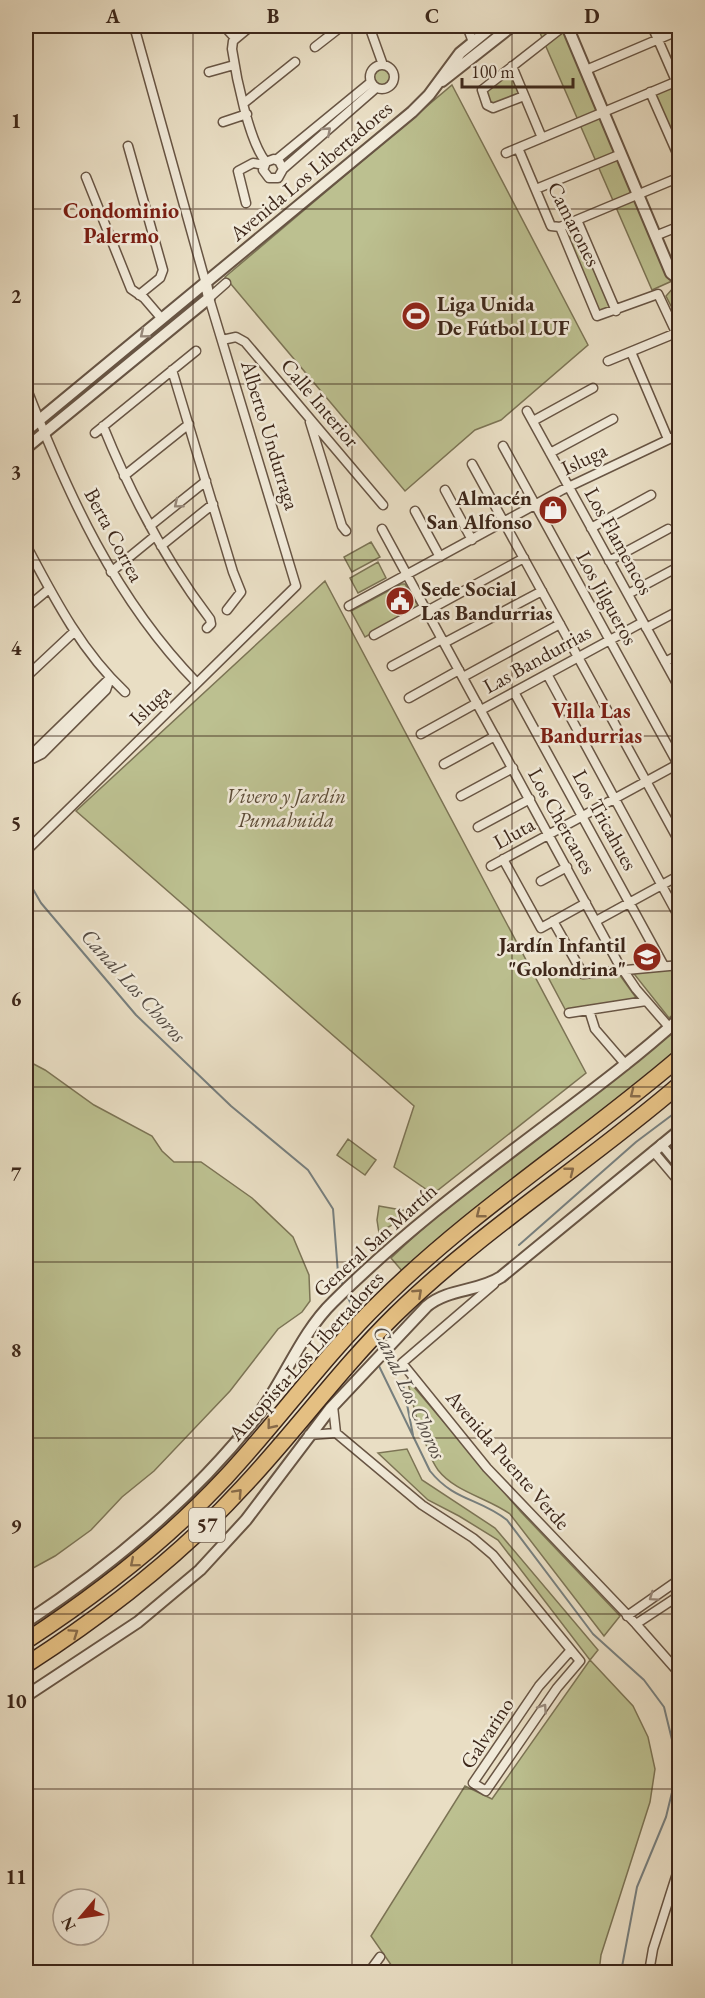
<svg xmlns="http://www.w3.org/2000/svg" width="705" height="1998" font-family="'EB Garamond',serif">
  <rect width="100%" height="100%" fill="#e9dec4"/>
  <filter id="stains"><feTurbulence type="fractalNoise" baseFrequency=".00333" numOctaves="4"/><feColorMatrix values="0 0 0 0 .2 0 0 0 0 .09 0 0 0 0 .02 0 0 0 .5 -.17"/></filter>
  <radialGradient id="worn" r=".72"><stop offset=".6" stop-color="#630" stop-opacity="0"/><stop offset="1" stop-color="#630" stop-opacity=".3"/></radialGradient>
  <path fill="#bcc090" stroke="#7c7455" stroke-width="1.5" d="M537,26h26l109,255 -20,9z
    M372 77a10 10 0 1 1 20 0a10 10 0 1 1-20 0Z
    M510,72l10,21 -28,13 -6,-14z
    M452,85l136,260 -87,75 -26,10 -70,61 -180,-214z
    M672,85l7,19v50l-24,-58z
    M573,224l37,82 -5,8 -9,-5 -32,-81z
    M674,287h5v20l-7,1 -6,-12z
    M371,542l9,15 -28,15 -8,-15z
    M378,562l8,16 -28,15 -8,-15z
    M325,581l261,492 -153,121 -39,-27 20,-61 -338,-295z
    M401,584h4l13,21 -3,5 -50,27 -14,-26z
    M679,967v42l-10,9 -38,-48z
    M577,973l8,4 34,-3 18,25 -71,12 -18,-34z
    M679,1024v28l-276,220 -12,-14c53,-51 112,-96 170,-140 40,-31 82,-58 118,-94z
    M26,1060l19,10 49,35 58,31 10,15 12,11h27l51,36 41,39 16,38 1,26 -8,11 -24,17 -48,62 -76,80 -32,26 -31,33 -36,26 -29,16z
    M348,1139l28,21 -11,15 -28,-20z
    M379,1206l28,5 1,4 -29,18 -2,-13z
    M407,1379l114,133 99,104 -16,20 -94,-122c-22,-16 -55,-22 -72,-44 -10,-14 -14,-33 -19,-49l-2,-1z
    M407,1449l15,31 73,48 103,122 -8,10 43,46 15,31 7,32 -5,33 -49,153 -2,17h-203l-25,-36 94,-150 27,13 98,-139 -92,-120 -39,-24 -31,-16 -50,-47z"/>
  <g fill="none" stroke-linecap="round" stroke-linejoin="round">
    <path stroke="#777f7e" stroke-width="2" d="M26,877l15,26 95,112 95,91 77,64 25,39 5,64 6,15
      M519,1245l117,-103 44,-33
      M346,1293l11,25
      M378,1364l52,107c24,30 49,27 77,49l86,114 51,46 20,27 10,41v36l-8,33 -29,70 -16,85
      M403,1384l10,51"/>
    <g stroke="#685544" stroke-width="11">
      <path id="minor" d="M134,26l72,258
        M224,26l11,12
        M251,26l-18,15 -1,8c4,27 17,93 34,113
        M369,26l14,39
        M467,26l6,16
        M652,26l24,55
        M315,47l27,-21
        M370 77a12 12 0 1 1 24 0a12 12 0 1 1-24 0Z
        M512,66l30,72
        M586,70l94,-40
        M209,72l25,-7
        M650,92l30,68
        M524,96l-31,12 -6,-3 -5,-15 82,-64
        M244,103l51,-41
        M223,122l24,-8
        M128,146l35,124 -3,8 -21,17
        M518,148l33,78 9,1
        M506,153l174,-73
        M276,160l95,-78
        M283,169l-4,-8 -5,-2 -8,3 -3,8 6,8h9l5,-9 93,-81
        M86,177l45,112 13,9 18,21
        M536,189l85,-35
        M246,203l-8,-32 15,-8 11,2
        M577,220l39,91
        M560,227l37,89 61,-22 22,47
        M560,227l120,-50
        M655,236l25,-10
        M222,340l14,-3 9,5 138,163
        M631,352l37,87
        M608,361l68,-28
        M172,370l61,202 8,20 -14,18
        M26,387c42,108 89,212 171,296
        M527,411l153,278
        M533,421l60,-33
        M310,422l32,104 4,5
        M103,426c28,69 62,134 107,193l1,5 -4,4
        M95,433l101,-82
        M503,446l177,322
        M550,453l63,-34
        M472,464l208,379
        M124,476l65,-52
        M445,490l27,50
        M415,511l25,46
        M150,526l56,-45
        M591,528l60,-33
        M382,529l235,432 19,28 33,38
        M26,545c27,51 55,106 99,147
        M161,546l52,-42
        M609,561l59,-32
        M111,572l44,-36
        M628,594l52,-28
        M349,606l213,-116 118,-56
        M26,608l23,-19
        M427,611l97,-53
        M646,628l34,-18
        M374,635l51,-28
        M444,643l98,-52
        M665,662l15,-8
        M392,666l50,-27
        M547,674l133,245
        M26,677l49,-46
        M463,677l97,-53
        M514,692l150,274
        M409,698l50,-28
        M481,710l162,-88
        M421,734l56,-31
        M26,755l10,-5 74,-72
        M26,757l6,2 10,-5 64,-64 4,-12
        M444,764l51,-28
        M461,796l52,-28
        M478,827l52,-28
        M26,851l270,-265 -87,-288 17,-15
        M503,859l38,69 45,-25
        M491,866l189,-103
        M541,881l26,-14
        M553,921l30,53 97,-9
        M596,921l84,-46
        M589,1010l6,19 31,36
        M569,1013l77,-12
        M661,1144l19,23
        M653,1151l27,32
        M494,1284l-92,79 85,105 149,156 44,50
        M333,1406l3,27
        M309,1435l27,-2 86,72 51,33 20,17 87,106 -23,27 -71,103 -13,-8 66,-97 32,-36
        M627,1616l53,-37
        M636,1624l44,-29
        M369,1972l11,-15
        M649,1972l4,-23 27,-85"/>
    </g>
    <g stroke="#685544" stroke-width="14">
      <path id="tertiary" d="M567,26l104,247 9,7
        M442,81l70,-55
        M26,431l386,-319 17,-17 31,-42 33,-27
        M26,448l183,-150 -3,-14
        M26,1622c85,-56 169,-126 232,-207 27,-36 43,-82 75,-113 66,-66 142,-123 216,-179 45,-34 89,-67 131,-105
        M26,1696l112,-74 62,-52 46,-50 84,-111 97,-103c22,-18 51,-14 74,-29l179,-147"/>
    </g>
    <g stroke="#3d271a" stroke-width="18">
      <path id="motorway" d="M26,1641c72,-47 140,-100 199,-163 54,-58 99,-122 156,-177 92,-91 201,-160 299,-244
        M26,1665c79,-51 152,-107 216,-177 53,-56 98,-119 153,-173 88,-86 192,-151 285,-231"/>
    </g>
    <use href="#minor" stroke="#f1ead9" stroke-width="8"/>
    <use href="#tertiary" stroke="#f1ead9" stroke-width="10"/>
    <use href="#motorway" stroke="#e4bf82" stroke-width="15"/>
  </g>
  <defs><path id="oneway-chevron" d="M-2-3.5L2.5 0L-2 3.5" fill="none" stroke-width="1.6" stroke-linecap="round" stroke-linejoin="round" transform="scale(1.5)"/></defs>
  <g stroke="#97887a">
    <use href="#oneway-chevron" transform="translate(327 131) rotate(-41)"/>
    <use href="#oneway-chevron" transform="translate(144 334) rotate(141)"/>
    <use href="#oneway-chevron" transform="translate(178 504) rotate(141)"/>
    <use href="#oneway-chevron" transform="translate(653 1597) rotate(145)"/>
    <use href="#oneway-chevron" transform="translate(543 1708) rotate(-56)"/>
  </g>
  <g stroke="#886b49">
    <use href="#oneway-chevron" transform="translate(634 1094) rotate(142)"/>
    <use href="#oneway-chevron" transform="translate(570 1171) rotate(-38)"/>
    <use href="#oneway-chevron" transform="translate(480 1214) rotate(142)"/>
    <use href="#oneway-chevron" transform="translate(418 1293) rotate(-43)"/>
    <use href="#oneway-chevron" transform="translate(271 1425) rotate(129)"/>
    <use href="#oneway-chevron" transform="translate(238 1493) rotate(-47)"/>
    <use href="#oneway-chevron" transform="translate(134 1563) rotate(140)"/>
    <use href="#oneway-chevron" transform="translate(74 1633) rotate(-34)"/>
  </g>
  <path fill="none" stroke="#3d271a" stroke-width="1.5" stroke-opacity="0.55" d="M193,26v1946M352,26v1946M512,26v1946M26,209h654M26,384h654M26,560h654M26,736h654M26,911h654M26,1087h654M26,1262h654M26,1438h654M26,1614h654M26,1789h654"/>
  <defs>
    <g id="stadium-disc" transform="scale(1.5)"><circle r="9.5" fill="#8f2418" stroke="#f1ead9"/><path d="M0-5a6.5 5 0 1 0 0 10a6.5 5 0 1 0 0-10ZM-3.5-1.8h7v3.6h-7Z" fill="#fff"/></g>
    <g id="shop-disc" transform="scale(1.5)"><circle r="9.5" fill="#8f2418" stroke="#f1ead9"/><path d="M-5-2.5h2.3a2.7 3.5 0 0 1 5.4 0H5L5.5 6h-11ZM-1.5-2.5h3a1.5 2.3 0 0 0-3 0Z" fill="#fff"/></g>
    <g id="civic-disc" transform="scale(1.5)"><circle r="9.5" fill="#8f2418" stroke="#f1ead9"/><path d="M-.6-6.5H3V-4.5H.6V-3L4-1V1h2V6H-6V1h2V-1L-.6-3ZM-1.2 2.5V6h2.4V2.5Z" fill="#fff"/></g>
    <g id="school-disc" transform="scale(1.5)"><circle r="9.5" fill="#8f2418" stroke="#f1ead9"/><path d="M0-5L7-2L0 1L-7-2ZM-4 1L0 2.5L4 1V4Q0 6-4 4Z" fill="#fff"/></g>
  </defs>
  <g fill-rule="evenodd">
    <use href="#stadium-disc" x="416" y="316"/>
    <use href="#shop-disc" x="553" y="510"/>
    <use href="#civic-disc" x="400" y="601"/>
    <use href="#school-disc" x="647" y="957"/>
  </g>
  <g text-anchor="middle" stroke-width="5" stroke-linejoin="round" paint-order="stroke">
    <rect fill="#f1ead9" stroke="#736253" stroke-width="1.5" x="189" y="1508" width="36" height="34" rx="4.5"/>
    <g font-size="20" font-weight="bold" fill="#3d271a">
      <text x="207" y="1532">57</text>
    </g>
    <g font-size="21" fill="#3d271a" stroke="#f1ead9">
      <text transform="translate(311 171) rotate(-40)" y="7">Avenida Los Libertadores</text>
      <text transform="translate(574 224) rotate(63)" y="7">Camarones</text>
      <text transform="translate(320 403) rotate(50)" y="7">Calle Interior</text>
      <text transform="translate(270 435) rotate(73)" y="7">Alberto Undurraga</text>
      <text transform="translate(584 459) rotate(-26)" y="7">Isluga</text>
      <text transform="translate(114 535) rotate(62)" y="7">Berta Correa</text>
      <text transform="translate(619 541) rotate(61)" y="7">Los Flamencos</text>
      <text transform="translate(607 598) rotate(61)" y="7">Los Jilgueros</text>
      <text transform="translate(537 659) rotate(-29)" y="7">Las Bandurrias</text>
      <text transform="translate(150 705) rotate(-44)" y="7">Isluga</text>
      <text transform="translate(605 820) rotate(61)" y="7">Los Tricahues</text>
      <text transform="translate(562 821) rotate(61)" y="7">Los Chercanes</text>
      <text transform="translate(514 833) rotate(-29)" y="7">Lluta</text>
      <text transform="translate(375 1240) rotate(-42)" y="7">General San Martín</text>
      <text transform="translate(306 1356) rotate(-48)" y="7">Autopista Los Libertadores</text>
      <text transform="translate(508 1460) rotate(49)" y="7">Avenida Puente Verde</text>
      <text transform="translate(487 1733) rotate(-57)" y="7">Galvarino</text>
    </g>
    <g font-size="21" font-weight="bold" fill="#3d271a" stroke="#f1ead9" text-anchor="start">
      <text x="437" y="311">Liga Unida<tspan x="437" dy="24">De Fútbol LUF</tspan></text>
      <text x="532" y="505" text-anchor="end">Almacén<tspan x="532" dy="24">San Alfonso</tspan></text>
      <text x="421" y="596">Sede Social<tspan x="421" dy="24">Las Bandurrias</tspan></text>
      <text x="626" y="952" text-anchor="end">Jardín Infantil<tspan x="626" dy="24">"Golondrina"</tspan></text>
    </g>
    <g font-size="21" font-style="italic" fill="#5d4d38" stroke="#f1ead9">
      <text x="286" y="803">Vivero y Jardín<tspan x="286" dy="24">Pumahuida</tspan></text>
    </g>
    <g font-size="22" font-weight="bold" fill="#7a1f14" stroke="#f1ead9">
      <text x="121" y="218">Condominio<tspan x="121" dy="25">Palermo</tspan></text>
      <text x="591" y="718">Villa Las<tspan x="591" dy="25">Bandurrias</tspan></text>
    </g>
    <g font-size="22" font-style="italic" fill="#554c44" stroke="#f1ead9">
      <text transform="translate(134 985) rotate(48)" y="8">Canal Los Choros</text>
      <text transform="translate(410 1392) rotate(65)" y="8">Canal Los Choros</text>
    </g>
  </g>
  <rect width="705" height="1998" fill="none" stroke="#e9dec4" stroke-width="66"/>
  <g transform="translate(81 1917) rotate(241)"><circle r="28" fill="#f1ead9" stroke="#a99c8d" stroke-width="1.5"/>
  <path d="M0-4.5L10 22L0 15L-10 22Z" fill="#8f2418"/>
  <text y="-9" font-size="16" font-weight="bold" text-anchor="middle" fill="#3d271a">N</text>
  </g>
  <path d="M462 78v9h111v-9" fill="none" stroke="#3d271a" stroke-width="3"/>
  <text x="471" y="78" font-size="18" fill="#3d271a" stroke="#f1ead9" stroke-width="4.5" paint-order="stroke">100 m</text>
  <rect x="33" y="33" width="639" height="1932" fill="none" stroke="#3d271a" stroke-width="2"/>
  <g font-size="20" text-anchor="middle" font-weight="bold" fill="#3d271a">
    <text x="113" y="23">A</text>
    <text x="273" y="23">B</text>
    <text x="432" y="23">C</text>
    <text x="592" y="23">D</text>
    <text x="16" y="128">1</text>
    <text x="16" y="303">2</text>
    <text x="16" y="479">3</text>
    <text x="16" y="655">4</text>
    <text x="16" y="830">5</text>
    <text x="16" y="1006">6</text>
    <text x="16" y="1181">7</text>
    <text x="16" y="1357">8</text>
    <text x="16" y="1533">9</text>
    <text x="16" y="1708">10</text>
    <text x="16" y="1884">11</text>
  </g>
  <rect width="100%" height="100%" filter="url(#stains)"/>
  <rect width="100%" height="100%" fill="url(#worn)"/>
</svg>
